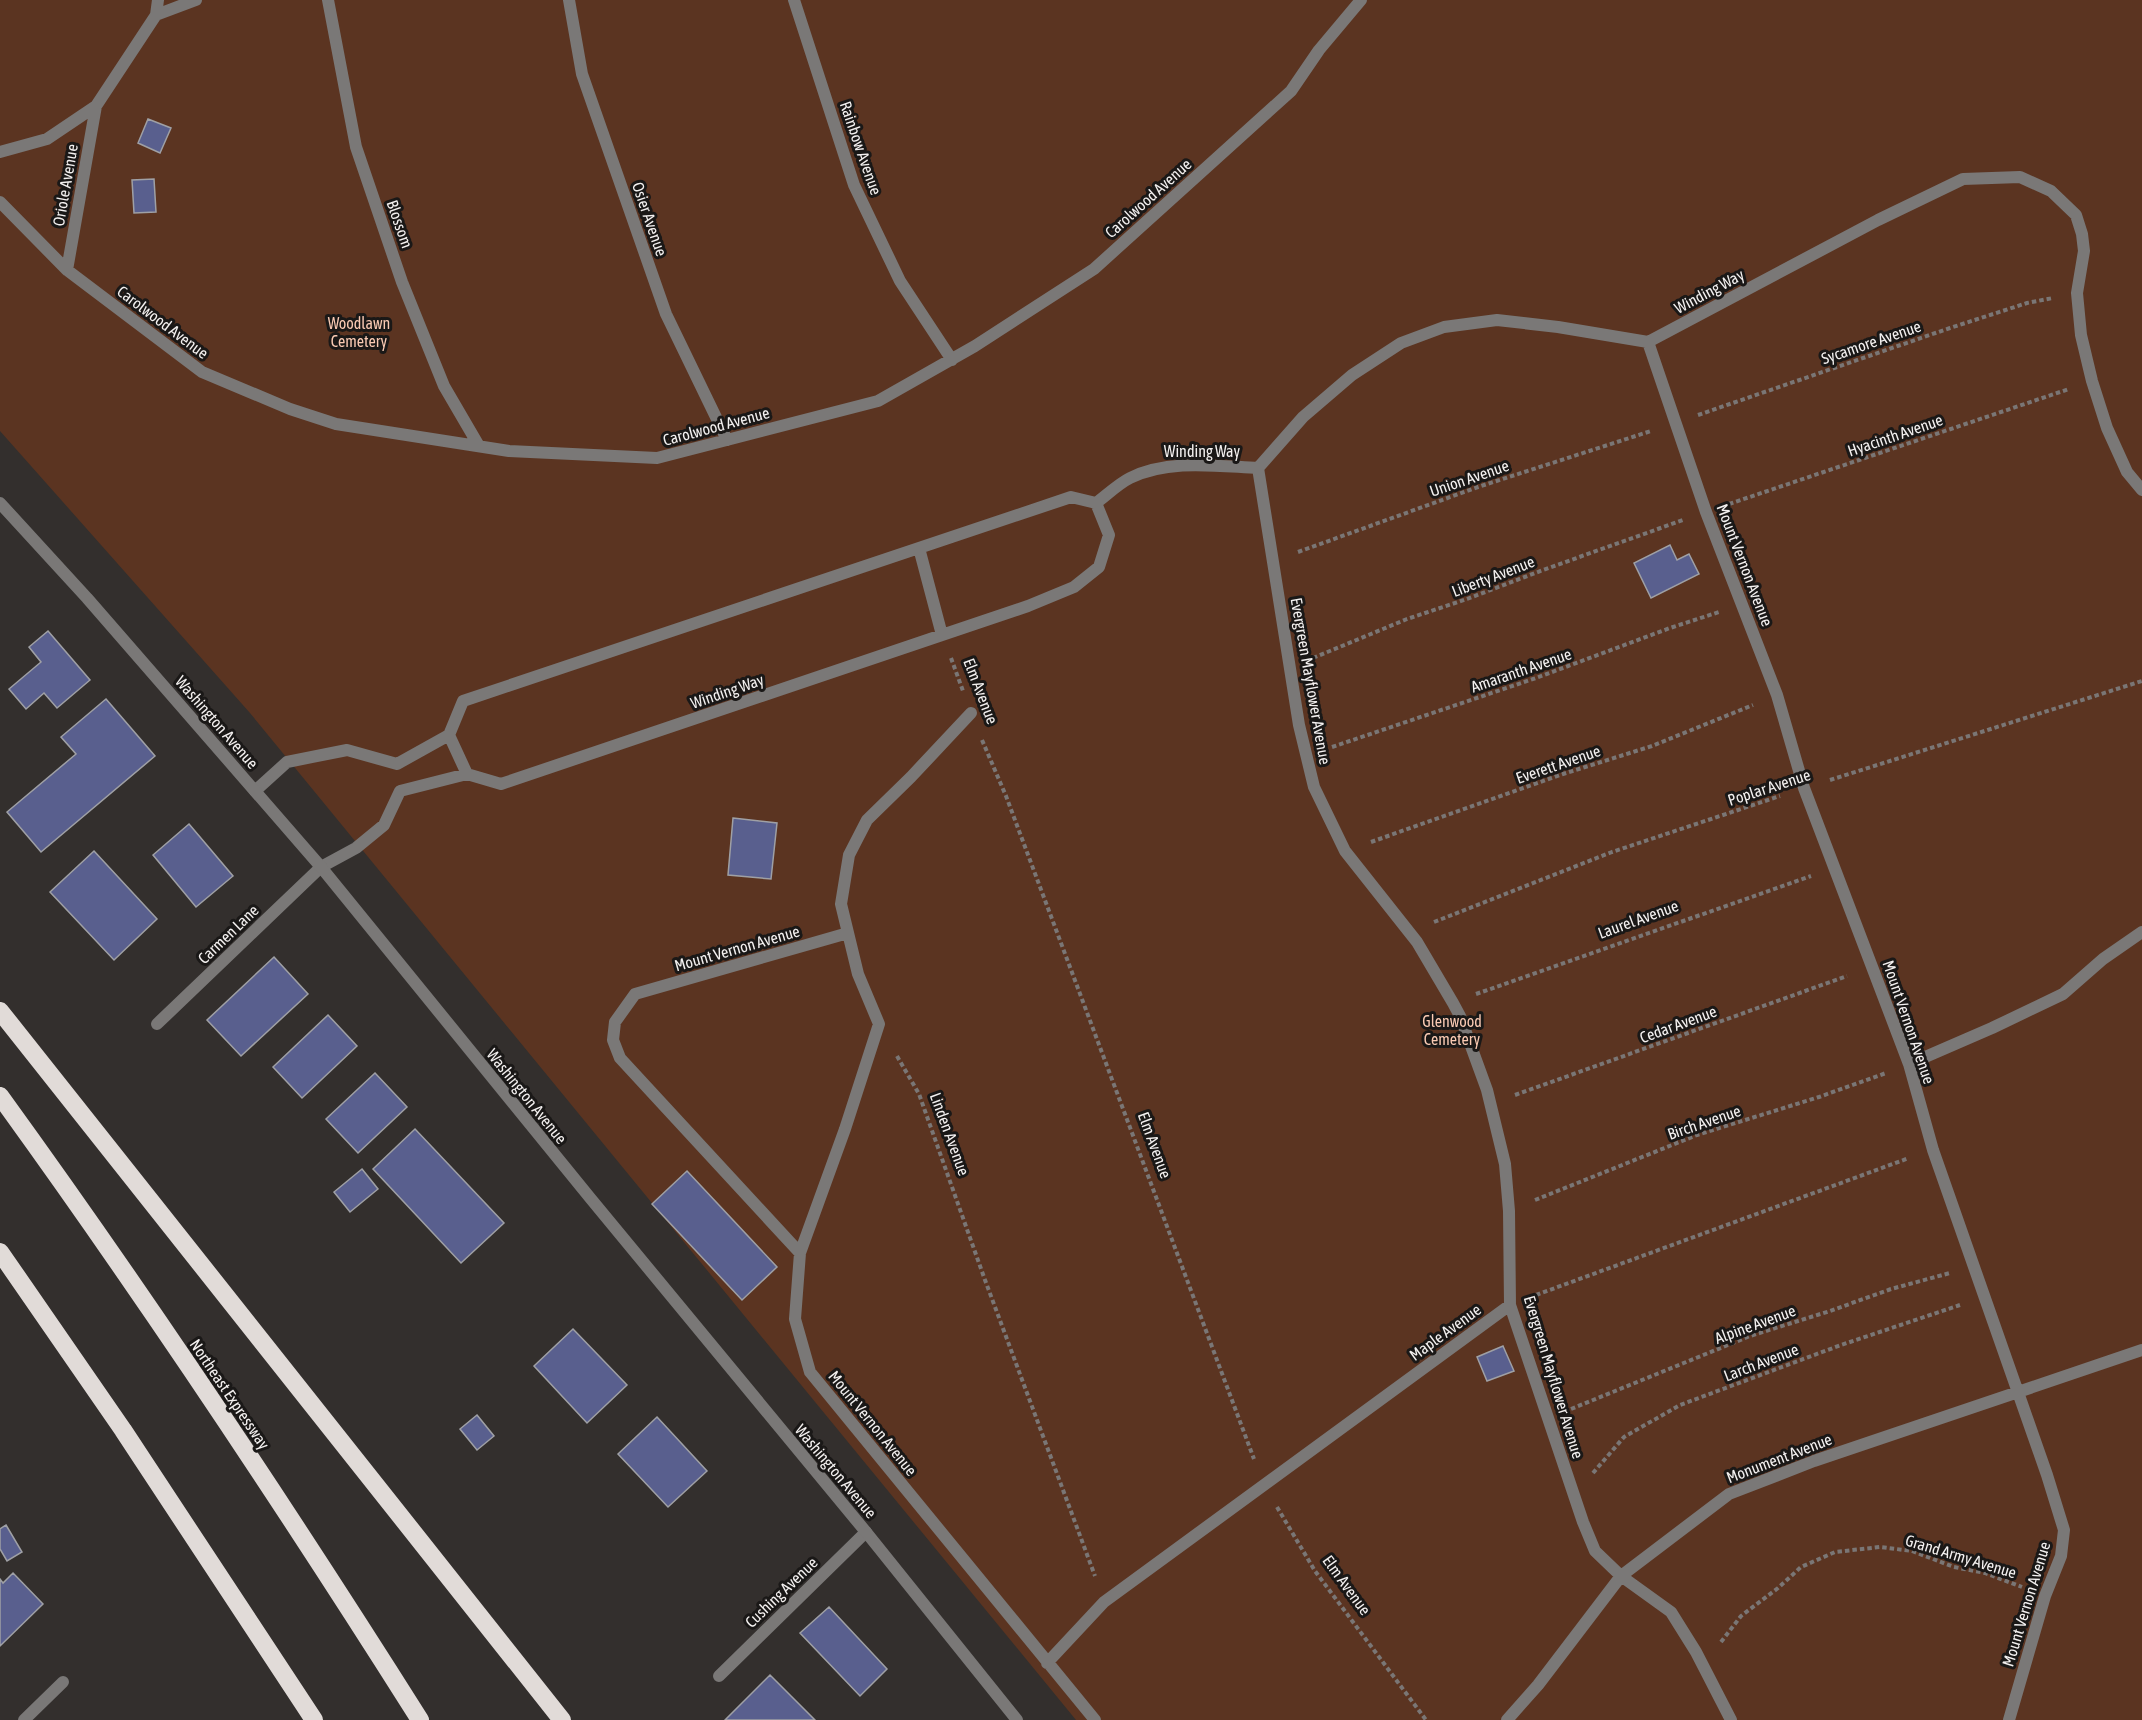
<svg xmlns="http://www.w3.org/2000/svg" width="2142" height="1720" font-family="'Asap Condensed',sans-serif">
  <rect width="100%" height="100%" fill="#332f2d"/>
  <path fill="#5b3421" d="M0,0h2142v1720h-1066l-826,-1007 -250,-282z"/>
  <path fill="#595f8e" stroke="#9fa0a5" stroke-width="1.5" d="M148,119l23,9 -11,25 -22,-10z
    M154,179l2,33 -22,1 -2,-33z
    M1670,545l7,15 12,-6 10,20 -48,24 -17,-35z
    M48,631l42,49 -33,28 -13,-15 -18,16 -17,-20 32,-27 -12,-15z
    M106,699l49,57 -114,96 -34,-40 69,-58 -15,-17z
    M733,818l44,5 -6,56 -43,-4z
    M189,824l44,52 -37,31 -43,-52z
    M94,851l63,68 -43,41 -64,-68z
    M274,957l34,37 -67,62 -34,-36z
    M328,1015l29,31 -55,52 -29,-31z
    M375,1073l32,34 -49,46 -32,-34z
    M415,1129l89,94 -43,40 -88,-94z
    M362,1169l16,20 -28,23 -16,-20z
    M687,1171l90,96 -35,33 -90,-96z
    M573,1329l54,56 -40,38 -53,-57z
    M1503,1346l11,25 -27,10 -10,-24z
    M477,1415l17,21 -17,14 -17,-21z
    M657,1417l50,54 -39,36 -50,-53z
    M6,1525l16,27 -15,9 -7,-12v-20z
    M13,1573l30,31 -43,42v-67l3,4z
    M829,1607l58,62 -27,27 -60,-63z
    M770,1675l45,45h-90z"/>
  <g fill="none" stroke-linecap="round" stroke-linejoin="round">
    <path stroke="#7a7675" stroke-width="4" stroke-dasharray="4.5 3" stroke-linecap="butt" d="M1698,415l252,-87 77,-25 26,-5
      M1729,504l340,-115
      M1298,552l180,-65 173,-56
      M951,658l12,33
      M1313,658l94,-39 60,-20 76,-29 140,-50
      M982,740l24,56 248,663
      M1332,747l204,-69 134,-50 49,-16
      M1830,780l312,-99
      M1371,842l192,-68 89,-28 101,-41
      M1434,922l178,-70 168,-56
      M1476,994l335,-118
      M897,1056l22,38 66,186 110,296
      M1515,1095l332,-119
      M1535,1200l162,-65 122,-38 67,-24
      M1536,1295l373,-137
      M1571,1409l179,-73 80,-25 61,-22 59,-16
      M1593,1473l31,-36 56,-32 161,-60 119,-40
      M1277,1507l38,64 111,149
      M1721,1642l20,-26 37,-28 23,-21 34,-15 45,-5 32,4 42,16 31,6 37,14"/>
    <path stroke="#7a7877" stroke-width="12" d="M328,0l28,147 46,135 42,104 35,60
      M569,0l13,74 84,240 61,126
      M794,0l60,185 46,96 52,79
      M156,15l2,-15
      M0,152l47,-13 49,-33 60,-91 40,-15
      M0,202l67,68 135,102 88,37 46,15 173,27 148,7 221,-57 97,-55 119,-77 104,-94 93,-84 28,-41 42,-50
      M67,270l29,-164
      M1648,342l58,170 71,183 27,93 105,276 24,86 114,325 17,55 -3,26 -16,40 -36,124
      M1258,468l41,257 15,62 31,64 72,91 36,61 7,13 27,74 18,74 4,47 1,94 73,217 12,29 26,25 50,36 25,40 35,68
      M919,548l23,87
      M971,713l-60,64 -44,43 -18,35 -8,49 17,70 21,50 -34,105 -45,124 -5,66 15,53 285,348
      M449,735l18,39
      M255,791l32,-29 60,-12 50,14 52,-29 14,-34 608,-204 25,6c11,-8 22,-19 34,-25 38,-19 86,-12 128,-10l45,-51 49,-42 49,-32 43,-16 53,-7 61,7 90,15 230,-122 85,-41 57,-2 31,14 25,24 6,19 2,17 -7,42 4,42 11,46 15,47 20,44 15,18
      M321,867l35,-19 28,-23 16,-34 67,-17 34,10 441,-149 86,-29 46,-19 25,-20 10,-32 -13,-32
      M1909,1064l83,-36 71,-34 40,-35 39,-27
      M800,1253l-180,-195 -7,-18 2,-18 20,-28 213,-61
      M1047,1663l57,-61 406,-297
      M1507,1720l31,-35 83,-109 108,-82 85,-33 328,-111"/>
    <path stroke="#7a7877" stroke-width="12" d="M157,1024l164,-157
      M719,1676l147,-144
      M24,1720l39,-38"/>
    <path stroke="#7a7877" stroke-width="12" d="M0,503l87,95 234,269 270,332 275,333 151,188"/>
    <path stroke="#e1dbd8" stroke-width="18" d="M0,1011l562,709
      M0,1096c147,203 286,412 420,624
      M0,1252l123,178 191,290"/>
  </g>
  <g text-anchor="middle" stroke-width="6" stroke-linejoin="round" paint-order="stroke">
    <g font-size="16" fill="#f4f1f0" stroke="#1a1817">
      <text transform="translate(861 148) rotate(71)" y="6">Rainbow Avenue</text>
      <text transform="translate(65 185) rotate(-80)" y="6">Oriole Avenue</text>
      <text transform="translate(1148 198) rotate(-42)" y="6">Carolwood Avenue</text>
      <text transform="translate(650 219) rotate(71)" y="6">Osier Avenue</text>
      <text transform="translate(400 224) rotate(71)" y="6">Blossom</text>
      <text transform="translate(1709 291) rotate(-28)" y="6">Winding Way</text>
      <text transform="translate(163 322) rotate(37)" y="6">Carolwood Avenue</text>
      <text transform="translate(1871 342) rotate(-19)" y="6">Sycamore Avenue</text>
      <text transform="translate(716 426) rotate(-15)" y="6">Carolwood Avenue</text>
      <text transform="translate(1895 435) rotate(-19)" y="6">Hyacinth Avenue</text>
      <text x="1202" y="457">Winding Way</text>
      <text transform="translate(1469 478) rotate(-19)" y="6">Union Avenue</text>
      <text transform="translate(1745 565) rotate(69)" y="6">Mount Vernon Avenue</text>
      <text transform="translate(1493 576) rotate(-21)" y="6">Liberty Avenue</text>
      <text transform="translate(1521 670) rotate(-19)" y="6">Amaranth Avenue</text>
      <text transform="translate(1311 681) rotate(80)" y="6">Evergreen Mayflower Avenue</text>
      <text transform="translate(727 691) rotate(-19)" y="6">Winding Way</text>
      <text transform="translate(981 691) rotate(69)" y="6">Elm Avenue</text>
      <text transform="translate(217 722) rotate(49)" y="6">Washington Avenue</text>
      <text transform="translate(1558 764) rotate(-19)" y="6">Everett Avenue</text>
      <text transform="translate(1769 787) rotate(-18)" y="6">Poplar Avenue</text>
      <text transform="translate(1638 919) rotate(-20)" y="6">Laurel Avenue</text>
      <text transform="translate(228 934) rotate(-44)" y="6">Carmen Lane</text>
      <text transform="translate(737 948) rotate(-16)" y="6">Mount Vernon Avenue</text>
      <text transform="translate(1909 1022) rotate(71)" y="6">Mount Vernon Avenue</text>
      <text transform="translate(1678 1024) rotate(-20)" y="6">Cedar Avenue</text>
      <text transform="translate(527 1096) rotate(51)" y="6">Washington Avenue</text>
      <text transform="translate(1704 1122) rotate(-19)" y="6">Birch Avenue</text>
      <text transform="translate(950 1134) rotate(70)" y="6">Linden Avenue</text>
      <text transform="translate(1155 1145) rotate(70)" y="6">Elm Avenue</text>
      <text transform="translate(1755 1324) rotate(-20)" y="6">Alpine Avenue</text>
      <text transform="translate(1445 1332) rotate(-36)" y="6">Maple Avenue</text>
      <text transform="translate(1761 1362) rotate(-21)" y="6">Larch Avenue</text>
      <text transform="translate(1554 1377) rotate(73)" y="6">Evergreen Mayflower Avenue</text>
      <text transform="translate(230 1394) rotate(56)" y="6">Northeast Expressway</text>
      <text transform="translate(873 1423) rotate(51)" y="6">Mount Vernon Avenue</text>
      <text transform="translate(1779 1458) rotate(-21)" y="6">Monument Avenue</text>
      <text transform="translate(836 1471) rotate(50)" y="6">Washington Avenue</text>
      <text transform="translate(1961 1556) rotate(17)" y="6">Grand Army Avenue</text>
      <text transform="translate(1347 1585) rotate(54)" y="6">Elm Avenue</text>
      <text transform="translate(781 1592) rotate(-44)" y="6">Cushing Avenue</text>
      <text transform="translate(2026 1604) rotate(-73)" y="6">Mount Vernon Avenue</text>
    </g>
    <g font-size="16" fill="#facab3" stroke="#1a1817">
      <text x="359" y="329">Woodlawn<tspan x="359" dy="18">Cemetery</tspan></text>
      <text x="1452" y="1027">Glenwood<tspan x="1452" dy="18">Cemetery</tspan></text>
    </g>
  </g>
</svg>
